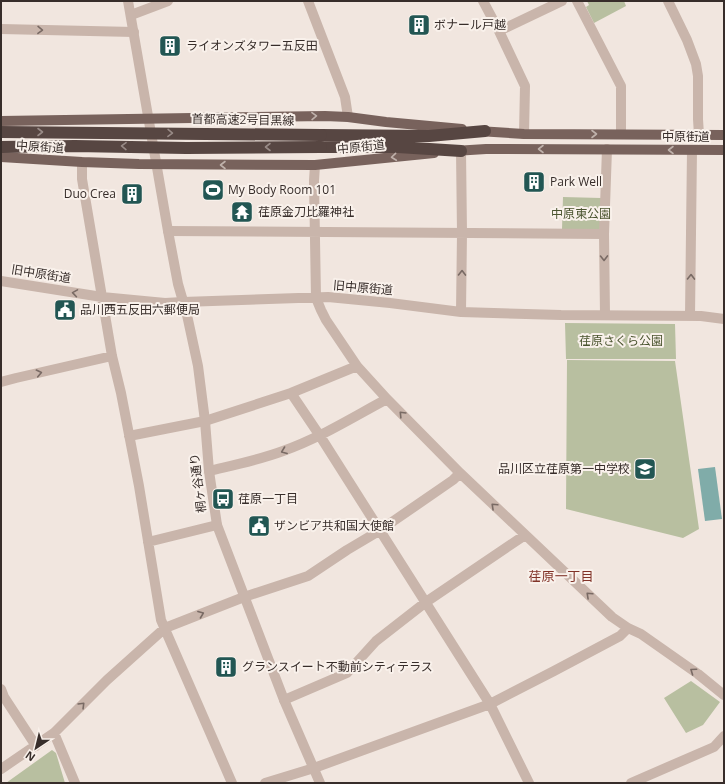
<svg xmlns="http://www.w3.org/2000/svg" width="725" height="784" font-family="'Open Sans','Noto Sans JP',sans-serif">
  <rect width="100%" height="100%" fill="#f1e6df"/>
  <path fill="#b8bfa0" d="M587,1h26l2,1 1,-1h8l2,5 -32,17 -8,-16 3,-2z
    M563,197l38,1 -1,32 -38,-1z
    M565,323l110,1 1,35h-110z
    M567,360l108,1 24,168 -16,9 -117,-29z
    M691,681l29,21 -17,23 -17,8 -22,-35z
    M52,750l4,3 9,30h-59z"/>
  <path fill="#80aca9" d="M715,467l7,52 -17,2 -7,-52z"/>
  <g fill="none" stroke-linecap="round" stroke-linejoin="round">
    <path stroke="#c9b5ab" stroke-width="10" d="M308,1l37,96 3,20
      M483,1l16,30 26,55 -1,48
      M577,1l44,85v48
      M668,1l19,39 9,24 2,12v43l1,16
      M131,15l37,-14
      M1,29l133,3
      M499,31l63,-30
      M82,162v17l30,177 9,37 18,93 22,134 71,163
      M315,165l-1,16 2,117 5,12 5,10 31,46 30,33 73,74 152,144 16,11 13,6 57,40 26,21
      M168,231l302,2 134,1
      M1,281l101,16 63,6 18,-1 145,-5 62,6 71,9 100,3 140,1 23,3
      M461,312l1,-79 -1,-82
      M605,315l-1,-81 3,-85
      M690,316l2,-166
      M1,382l15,-4 96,-22
      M291,393l29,43 170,268 39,79
      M129,436l76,-15 86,-28 66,-27
      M209,471c25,-6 50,-11 74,-20 37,-13 70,-34 104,-52
      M148,542l69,-17
      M1,689l3,8 32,49
      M284,700l63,-27 29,-32 50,-39 99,-67
      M54,733l21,50
      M1,769l53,-36 53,-53 58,-52 79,-31 64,-21 39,-26 32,-19 74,-51 7,-7
      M265,783l49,-15 176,-64 64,-33 66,-35 8,-8
      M631,783l83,-36 10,-11"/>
    <path stroke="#c9b5ab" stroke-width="10" d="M128,1l40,230 10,53 9,31 11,51 7,55 4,50 8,54 67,175 36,83"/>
    <path stroke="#78625c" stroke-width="10" d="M1,121l324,-5 23,1 38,5 76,7
      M478,131l46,3 200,1
      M454,151l32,-2 238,1
      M1,157l81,5 57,2 176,1 119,-12"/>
    <path stroke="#574642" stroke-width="12" d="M321,135l108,1 56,-5
      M321,147h77l63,4"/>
    <path stroke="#574642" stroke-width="12" d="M1,132l320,3
      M1,147l74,-1 111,2 135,-1"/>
  </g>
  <defs><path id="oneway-chevron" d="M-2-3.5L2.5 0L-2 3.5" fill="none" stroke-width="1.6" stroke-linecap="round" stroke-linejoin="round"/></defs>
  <g stroke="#796a64">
    <use href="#oneway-chevron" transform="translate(40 30) rotate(1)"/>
    <use href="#oneway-chevron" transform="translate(604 258) rotate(89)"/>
    <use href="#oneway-chevron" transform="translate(462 273) rotate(-89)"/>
    <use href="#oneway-chevron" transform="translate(691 277) rotate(-89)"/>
    <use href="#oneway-chevron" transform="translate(75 293) rotate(-171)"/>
    <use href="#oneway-chevron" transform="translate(39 373) rotate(-12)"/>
    <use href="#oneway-chevron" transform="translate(402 414) rotate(-134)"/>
    <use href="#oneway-chevron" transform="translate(284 451) rotate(159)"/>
    <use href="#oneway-chevron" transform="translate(494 506) rotate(-137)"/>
    <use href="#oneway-chevron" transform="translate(589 595) rotate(-137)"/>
    <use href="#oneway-chevron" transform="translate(201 614) rotate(-21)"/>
    <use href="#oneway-chevron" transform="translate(693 671) rotate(-145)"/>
    <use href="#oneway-chevron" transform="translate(82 705) rotate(-45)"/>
  </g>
  <g stroke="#bfb1ab">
    <use href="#oneway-chevron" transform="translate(314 116) rotate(-1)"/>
    <use href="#oneway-chevron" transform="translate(594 134)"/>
    <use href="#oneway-chevron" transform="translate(541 149) rotate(-180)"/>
    <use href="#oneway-chevron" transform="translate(671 150) rotate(-180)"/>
    <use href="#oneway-chevron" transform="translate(394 157) rotate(174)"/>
    <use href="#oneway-chevron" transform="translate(223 165) rotate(-180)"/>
  </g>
  <g stroke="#988a86">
    <use href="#oneway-chevron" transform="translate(40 132)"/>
    <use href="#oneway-chevron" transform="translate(170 133) rotate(1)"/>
    <use href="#oneway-chevron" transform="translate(124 146) rotate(-179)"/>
    <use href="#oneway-chevron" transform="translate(268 147) rotate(180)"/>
  </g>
  <defs>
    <g id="building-square" transform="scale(1.15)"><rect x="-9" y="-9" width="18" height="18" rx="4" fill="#225653" stroke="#f9f1eb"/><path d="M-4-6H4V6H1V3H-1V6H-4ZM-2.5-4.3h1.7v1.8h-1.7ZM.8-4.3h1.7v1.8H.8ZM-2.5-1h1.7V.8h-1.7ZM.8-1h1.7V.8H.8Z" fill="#fff"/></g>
    <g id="stadium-square" transform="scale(1.15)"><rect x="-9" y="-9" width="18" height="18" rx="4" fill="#225653" stroke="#f9f1eb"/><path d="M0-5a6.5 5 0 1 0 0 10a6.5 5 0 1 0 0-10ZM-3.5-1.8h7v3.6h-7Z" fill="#fff"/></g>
    <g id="temple-square" transform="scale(1.15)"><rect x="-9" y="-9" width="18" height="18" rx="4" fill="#225653" stroke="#f9f1eb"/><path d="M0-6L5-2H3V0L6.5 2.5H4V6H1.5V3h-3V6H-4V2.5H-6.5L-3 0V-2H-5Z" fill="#fff"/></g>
    <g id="civic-square" transform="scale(1.15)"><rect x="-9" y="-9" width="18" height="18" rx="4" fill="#225653" stroke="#f9f1eb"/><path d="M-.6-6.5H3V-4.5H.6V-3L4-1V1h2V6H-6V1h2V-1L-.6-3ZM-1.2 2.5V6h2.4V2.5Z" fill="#fff"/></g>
    <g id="school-square" transform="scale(1.15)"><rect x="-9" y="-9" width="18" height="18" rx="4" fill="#225653" stroke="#f9f1eb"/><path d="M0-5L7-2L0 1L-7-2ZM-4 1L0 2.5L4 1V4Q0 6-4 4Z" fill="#fff"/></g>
    <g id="bus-square" transform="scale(1.15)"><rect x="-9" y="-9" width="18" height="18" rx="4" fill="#225653" stroke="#f9f1eb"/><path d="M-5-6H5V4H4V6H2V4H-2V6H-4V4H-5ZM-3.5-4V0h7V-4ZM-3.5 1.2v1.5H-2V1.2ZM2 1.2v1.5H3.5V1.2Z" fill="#fff"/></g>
  </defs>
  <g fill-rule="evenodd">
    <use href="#building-square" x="419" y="25"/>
    <use href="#building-square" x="170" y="46"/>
    <use href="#building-square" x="534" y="182"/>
    <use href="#stadium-square" x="213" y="190"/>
    <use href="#building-square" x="132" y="194"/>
    <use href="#temple-square" x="242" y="212"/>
    <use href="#civic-square" x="65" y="310"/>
    <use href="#school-square" x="645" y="469"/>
    <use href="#bus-square" x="223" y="499"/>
    <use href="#civic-square" x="259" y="526"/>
    <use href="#building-square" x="226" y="667"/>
  </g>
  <g text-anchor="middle" stroke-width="4" stroke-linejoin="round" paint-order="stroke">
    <g font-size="12" fill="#372d2a" stroke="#f9f1eb" text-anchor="start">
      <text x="434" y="29">ボナール戸越</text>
      <text x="186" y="50">ライオンズタワー五反田</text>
      <text x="550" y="186">Park Well</text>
      <text x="228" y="194">My Body Room 101</text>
      <text x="116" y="198" text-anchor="end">Duo Crea</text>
      <text x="258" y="216">荏原金刀比羅神社</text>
      <text x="80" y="314">品川西五反田六郵便局</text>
      <text x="630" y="473" text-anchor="end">品川区立荏原第一中学校</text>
      <text x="238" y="503">荏原一丁目</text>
      <text x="274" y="530">ザンビア共和国大使館</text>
      <text x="242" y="671">グランスイート不動前シティテラス</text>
    </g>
    <g font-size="12" fill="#372d2a" stroke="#f9f1eb">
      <text transform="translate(243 120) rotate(1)" y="4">首都高速2号目黒線</text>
      <text x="686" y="141">中原街道</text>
      <text transform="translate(40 147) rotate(4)" y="4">中原街道</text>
      <text transform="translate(361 147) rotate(-6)" y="4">中原街道</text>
      <text transform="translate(41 274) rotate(9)" y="4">旧中原街道</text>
      <text transform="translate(363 288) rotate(5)" y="4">旧中原街道</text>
      <text transform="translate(198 483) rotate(-97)" y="4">桐ヶ谷通り</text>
    </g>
    <g font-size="12" fill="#4a542f" stroke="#f9f1eb">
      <text x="581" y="218">中原東公園</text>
      <text x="621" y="345">荏原さくら公園</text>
    </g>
    <g font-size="13" fill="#813328" stroke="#f9f1eb">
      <text x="561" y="581">荏原一丁目</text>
    </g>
  </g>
  <rect width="725" height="784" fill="none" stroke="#372d2a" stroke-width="4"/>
  <g transform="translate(36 748) rotate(215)" stroke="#f9f1eb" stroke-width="3" paint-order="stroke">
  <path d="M0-3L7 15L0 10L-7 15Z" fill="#372d2a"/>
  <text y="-6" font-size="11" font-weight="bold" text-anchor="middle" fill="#372d2a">N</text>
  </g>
</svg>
